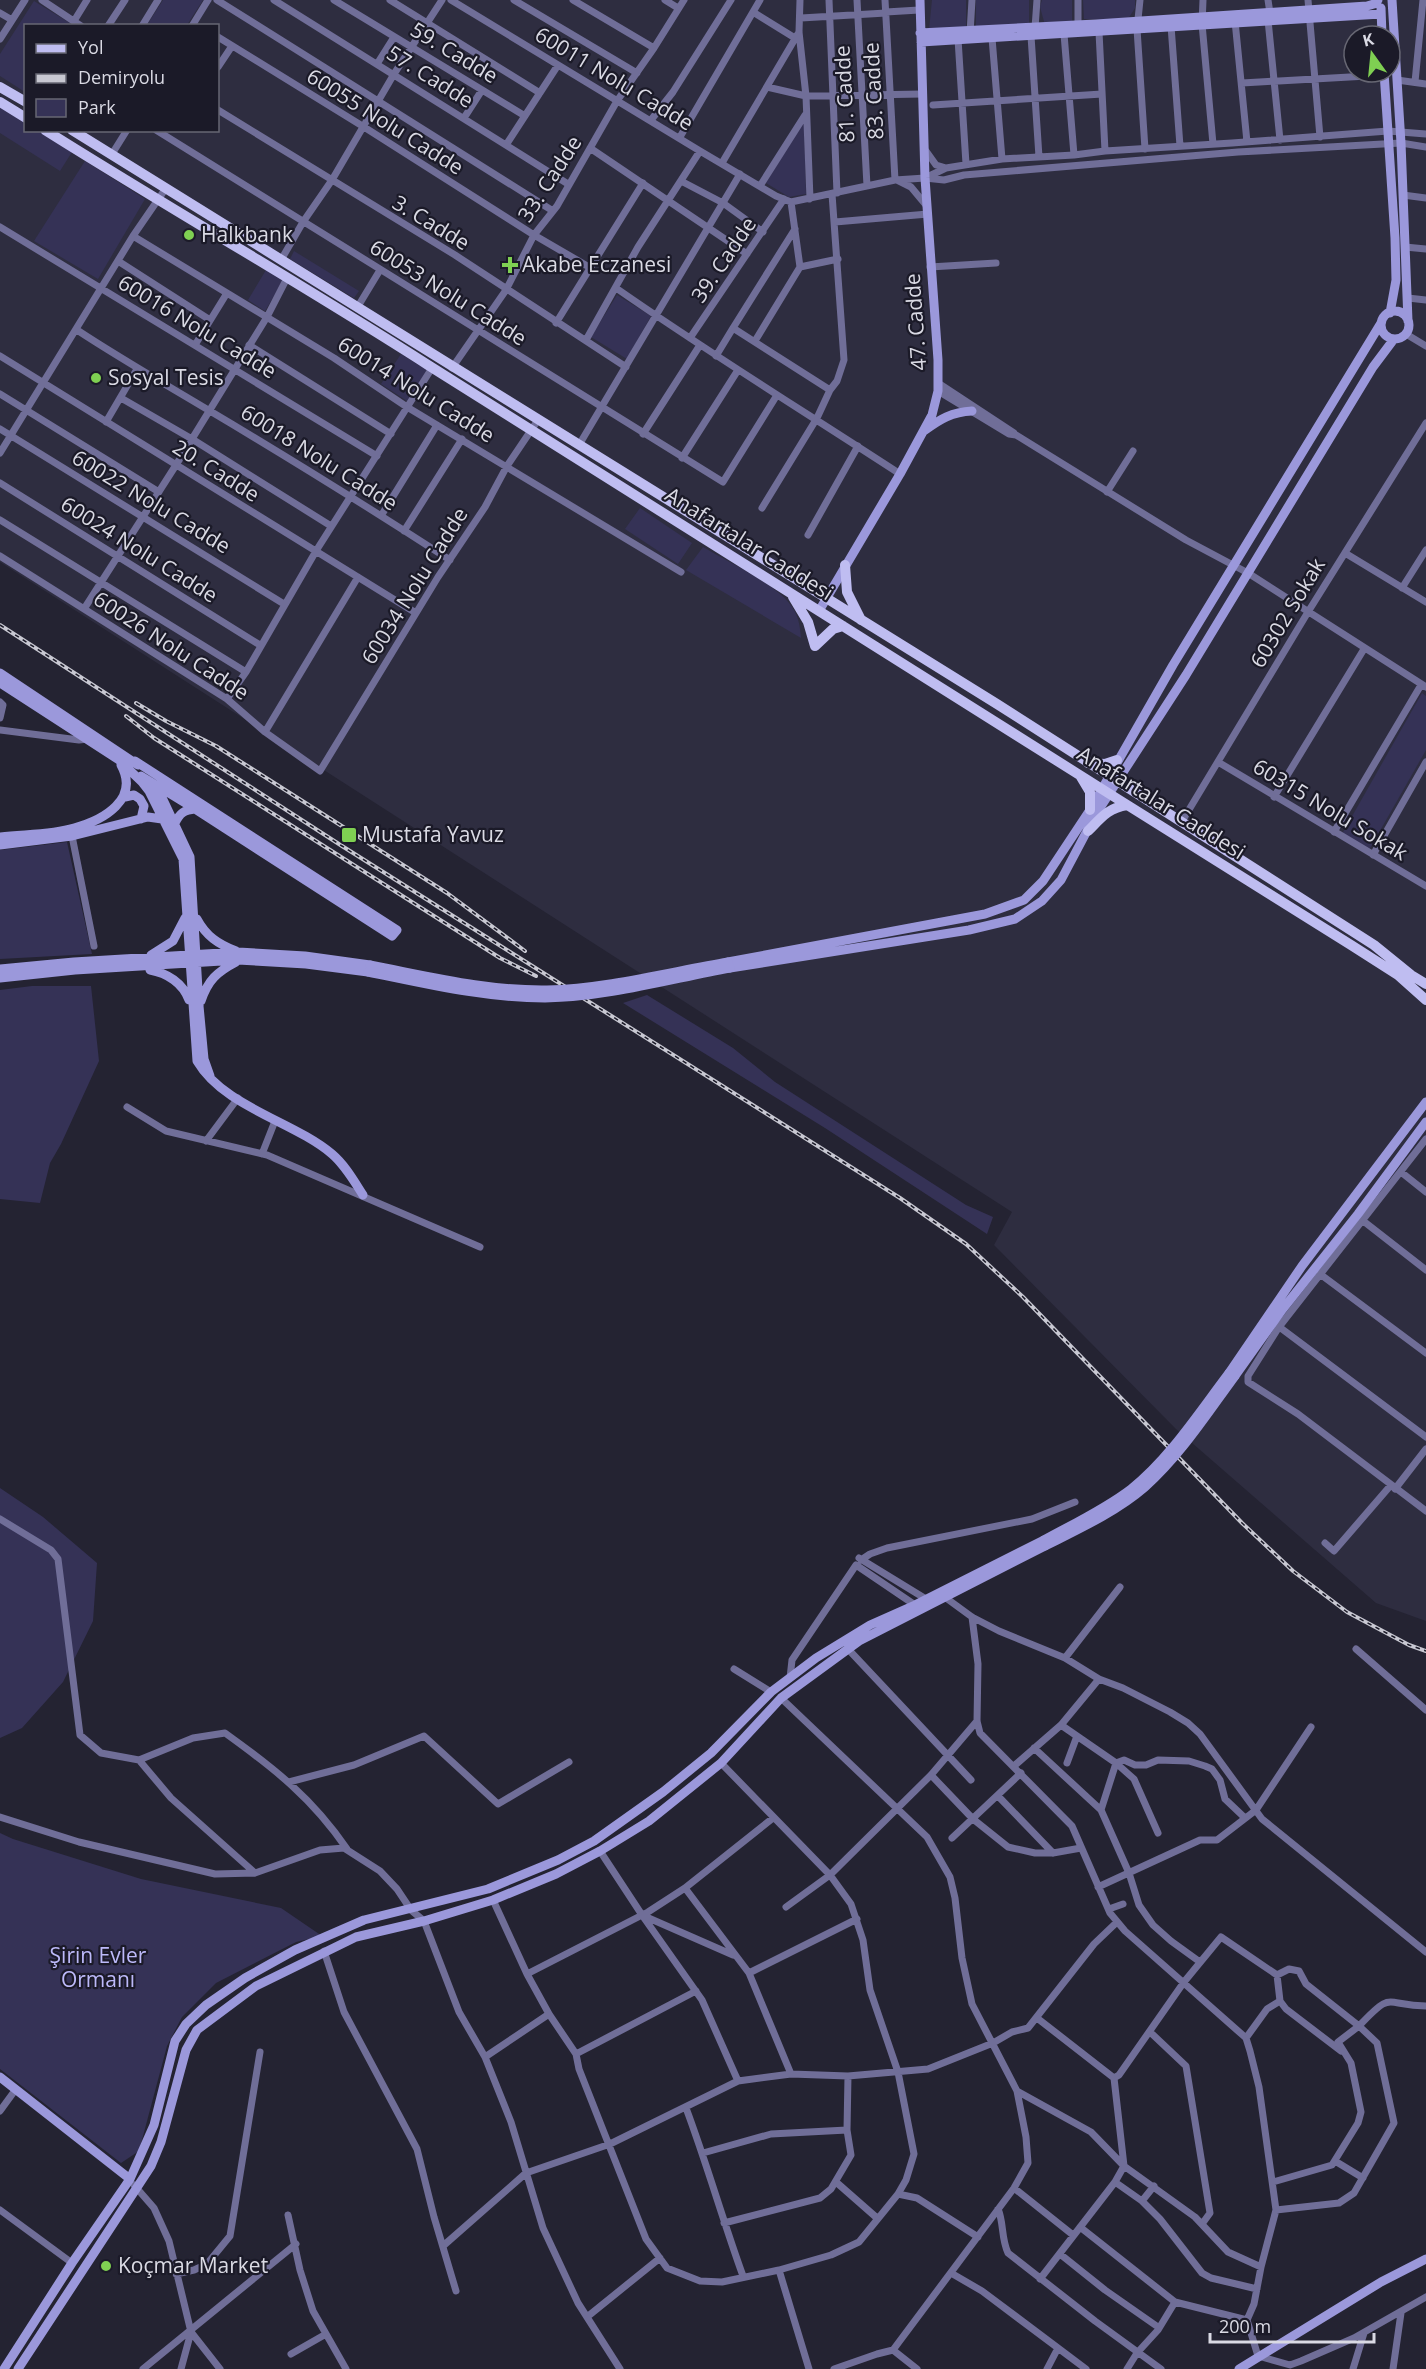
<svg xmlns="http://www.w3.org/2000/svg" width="1426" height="2369" font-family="'Open Sans',sans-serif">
  <rect width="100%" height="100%" fill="#242332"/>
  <path fill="#2e2d40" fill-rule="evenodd" d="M0,0h1426v1621l-50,-18 -200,-174 -182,-184 18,-33 -1012,-650zM26,26h192v104h-192zM1354,36h36v36h-36z"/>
  <path fill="#353256" d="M163,0h40l-16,25h-40z
    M932,0h34v28l-37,2z
    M976,0h53v25l-53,1z
    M1042,0h30v22l-27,3 -5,-18z
    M1083,0h52v8l-7,11h-44z
    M34,1l39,24 -47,1 -1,66 -25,-16v-22z
    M0,107l25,16 1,7 12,1 34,21 -12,19 -60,-38z
    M804,120l2,74 -17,3 -23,-14z
    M85,161l60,38 -47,80 -64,-38z
    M294,251l65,40 -5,7 -64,-39z
    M266,270l17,11 -18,30 -17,-11z
    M617,295l34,21 -24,43 -36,-22z
    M401,354l26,16 -20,31 -26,-17z
    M640,508l52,35 -14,21 -53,-35z
    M703,547c23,14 71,36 86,56 9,10 11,22 12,35l-115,-68z
    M1422,693l4,3v54l-57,100 -27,-16z
    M67,842l25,112 -92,5v-109z
    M32,986h59l8,75 -38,83 -11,19 -10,40 -40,-4v-209z
    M647,995l86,53 42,34 191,123 27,12 -6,17 -162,-106 -202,-125z
    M0,1488l43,29 54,46 -4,58 -30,61 -41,46 -22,10z
    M0,1833l13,6 128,40 140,29 41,28 -26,6 -80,41 -34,34 -15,29 -28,105 -18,12 -121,-94z"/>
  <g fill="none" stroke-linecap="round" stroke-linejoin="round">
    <path stroke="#706e98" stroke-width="7" d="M42,0l39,26
      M217,0l336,211
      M274,0l294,184
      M334,0l191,116
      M390,0l150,93
      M451,0l249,151 76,45 15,6 104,-22 30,-2 19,2 20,-5 274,-23 163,-9 25,4
      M514,0l123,73
      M573,0l81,48
      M665,0l13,8
      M800,0l-1,32 7,64 4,103
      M829,0l8,193
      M857,0l10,186
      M885,0l10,180
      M1140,0l-3,29 8,120
      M1203,0l-1,24 11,120
      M1268,0l2,13 -2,7 12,120
      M1308,0l12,137
      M753,12l42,26
      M886,12l33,-2
      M0,13l12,7
      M801,18l85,-5
      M74,21l13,-21
      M1235,21l12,121
      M108,26l17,-26
      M142,26l16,-26
      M192,26l16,-26
      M1171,26l9,120
      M1078,27v-27
      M1035,28l2,-28
      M1099,32l6,119
      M970,33l2,-33
      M1064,34l10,121
      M1031,36l8,121
      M218,37l146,90 170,108 55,32
      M992,38l10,121
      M0,39l25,-39
      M958,39l8,125
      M377,64l17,-27
      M218,67l14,-21
      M1397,80l29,4
      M1415,82l8,-82
      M1242,83l143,-8
      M767,87l39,9 117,-2
      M933,105l169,-11
      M218,110l237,145 171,112
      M464,118l18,-28
      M651,120l22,-28 58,-92
      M156,130l567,352 54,-87
      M680,137l80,-137
      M506,145l52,-80
      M590,148l157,106
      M926,151l10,14 10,3
      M112,154l15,-24
      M722,163l77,-131
      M925,178l21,-10 56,-9 72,-4 31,-4 127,-8 156,-12 38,3
      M897,180l14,7 15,18
      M681,181l42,22 40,29
      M760,186l45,-71
      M1403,195l23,3
      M835,222l93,-8
      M0,227l377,229
      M133,236l201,122 73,49 274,165
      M1405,247l21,2
      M281,260l22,-38 29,-42 62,-106 48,-74
      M118,261l92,59
      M800,267l38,-8
      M930,267l66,-4
      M616,288c93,65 189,124 284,186
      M1408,298l18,2
      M357,308l23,-38
      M556,323l87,-140
      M733,328l62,-99
      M77,330c44,29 88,54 133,81 81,48 161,98 240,149
      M1406,334l20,12
      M690,338l94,-139
      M586,340l52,-93 62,-96
      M755,341l45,-74 -9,-65
      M195,345l32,-52
      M249,345l142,89
      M0,356l416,257
      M716,356l17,-28 97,62
      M452,368l54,-78 28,-55 23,-29 60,-105 37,-53 30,-48
      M938,383l76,50
      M938,391l71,43 7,1 170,105 62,33 178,114
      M0,394l159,98
      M121,398l71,41 139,87
      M106,422l31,-53
      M0,429l284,175
      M643,434l57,-89
      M579,445l161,-271
      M0,453l133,-217 33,-48
      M682,458l56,-88
      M0,483l260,162
      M1107,492l26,-41
      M762,508l55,-90 13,-28 7,-9 7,-21 -12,-166
      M381,516l56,-91
      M0,520l246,152
      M404,531l58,-92
      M808,535l50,-89
      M1345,553l81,49
      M0,556l227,143 38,33 55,39 118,-194 47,-70 22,-41 31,-46
      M1402,588l24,-38
      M84,609l92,-144 91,-148 20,-39
      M227,699l19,-27 70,-121 116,-183
      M0,702l3,3 -3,13
      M0,730l79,10 9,-1
      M265,732l93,-155
      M1218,762l208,124
      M1274,797l90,-148
      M1181,823l127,-211 118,-189
      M1334,832l87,-147
      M72,836l22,110
      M1373,855l53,-93
      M127,1107l39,24 101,24 213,92
      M1426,1139l-147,188 -31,49v6l50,32 128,97
      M206,1141l32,-43
      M262,1154l13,-33
      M1401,1172l25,20
      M1362,1220l64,50
      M1320,1274l106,79
      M1278,1326l148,111
      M1395,1489l31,-40
      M0,1519l51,31 7,9 22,176 21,18 38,7 32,38 84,75
      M1325,1543l9,8 57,-66
      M859,1558l67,41
      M861,1560l9,-6 17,-6 145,-29 43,-17
      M946,1598l26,19 27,14 66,27 34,21 24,9 47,24 18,11 12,11 62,85 164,133
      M972,1617l6,47 -1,57 3,12 92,93 38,87 15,18 121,107 4,13 9,36 17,123 -15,57 -7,37 -7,16 11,36 32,9 11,-4 53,-23 72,-41
      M848,1649l123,131
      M1356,1649l70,61
      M1065,1658l55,-71
      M734,1669l37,23
      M790,1678l2,-18 64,-95 59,40
      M781,1698l146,139 23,40 5,21 7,60 10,46 45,87 9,46 2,26 -14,25 -121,162 24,19
      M1061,1725l55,38 18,16 24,54
      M1034,1748l67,62 28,63 10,32 14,20 18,16 29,21
      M139,1760l54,-22 32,-5c50,36 87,65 122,116
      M1067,1763l10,-27
      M1014,1766l47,-41 38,-46
      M931,1775l42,44 35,28 27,6h18l28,-5
      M289,1782l65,-17 70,-29 74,68 71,-42
      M998,1796l55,57
      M1101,1810l15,-47 8,-3 11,5h11l12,-5 31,1 16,5 7,3 8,11 5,19 20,19
      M0,1817l79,25 136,32 40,-1 65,-23 24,-2 36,23 17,18 14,21 13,11 35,91 26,45 26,65 32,106 35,75 42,66
      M952,1838l69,-65
      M600,1851l42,64 60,85 36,81
      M1098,1887l102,-47h17l39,-30 55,-83
      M685,1888l64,85 42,101
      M493,1900l34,74 22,40 27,40 3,15 67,170 21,29 33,13 22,1 57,-12 52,-15 28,-13 39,-48 8,-14 8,-26 -16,-82 -28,-82 -7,-50 -12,-36 -21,-29 -109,-112
      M786,1907l44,-32 101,-100 46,-54
      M1109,1909l14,-5
      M644,1916l89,39
      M324,1951l20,61 73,137 17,68 22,74
      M749,1973l108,-54
      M527,1974l121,-62 37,-24 88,-70
      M1277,1975l12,-6 10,2 7,13 53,42c34,-36 24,-21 67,-20
      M1037,2018l77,60 10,88 -9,16 -75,97
      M1150,2032l36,34 24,147 -8,11
      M1246,2038l21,-29 13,-8 6,8 55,42
      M576,2054l120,-63
      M485,2057l64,-43
      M1114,2078l5,-3 65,-93 37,-45 56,38 3,26
      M1017,2091l74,41 33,34 71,51 33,35 33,15
      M686,2108c21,56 37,113 57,168
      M0,2111l16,-22
      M703,2153l68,-19 76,-4 1,-54
      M1335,2161l28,17
      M836,2182l41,36
      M1115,2182l27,19
      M1273,2182l59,-17 26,-42 3,-11 -10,-49 -13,-21 21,-16 18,17 17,80 -40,70 -15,10 -63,7
      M134,2185l20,23 15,33 22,91 -10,37
      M1154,2186l-12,15 18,18 42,54 9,5 46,11
      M1014,2188l59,47
      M898,2194l19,4 61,39
      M998,2209c6,14 3,29 10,44l87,68 66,48
      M0,2210l72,53
      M288,2215l12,55 13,41 33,58
      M724,2223l96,-25 11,-9 20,-34 -4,-25
      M1080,2227l95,75 72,18
      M443,2246l83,-73 84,-29 128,-63 53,-7 57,2 80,-7 65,-26 19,-11 16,-4 66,-84 23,-22
      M1060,2254l45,36 53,37
      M779,2270l30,99
      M951,2273l31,18 104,78
      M176,2274l18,-4 13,-6 23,-28 30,-184
      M587,2317l73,-59
      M191,2332l29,37
      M291,2354l35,-20
      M143,2369l153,-125
      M834,2369l43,-15 16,-4
      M1047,2369l11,-21
      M1127,2369l10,-16 21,-23 17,-28
      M1353,2369l11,-36
      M1393,2369l8,-56"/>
    <path stroke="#9b98db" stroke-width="9" d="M1392,0l9,143 7,178
      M1381,8l1,28
      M920,33l176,-9 271,-18 7,-2 4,-4
      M921,42l460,-28
      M1384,72l11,166 1,42 -6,33
      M1381 325a14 14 0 1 1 28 0a14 14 0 1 1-28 0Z
      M924,431c16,-12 28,-19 48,-20
      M819,611l81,-137 32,-59 6,-24v-31l-13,-182 -5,-178
      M0,673l138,92
      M0,683l119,77 23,22 7,9 34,68 14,202c27,46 96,60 135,93 13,11 22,27 31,41
      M135,761l262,169 -5,6 -197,-127 -54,-33
      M157,787l33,70 9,149 5,53 6,17
      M125,797l9,-2 6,4 4,7 -3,13
      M175,823c5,-10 9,-13 20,-14
      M0,837c24,-3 51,-2 74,-9 30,-8 66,-29 47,-63
      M0,845l72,-9 76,-19 14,2
      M197,919c9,17 21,25 39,32
      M151,955l22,-14 12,-23
      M728,962l257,-48 39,-14 19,-19 47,-71 83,-145 208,-342
      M730,968l239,-38 46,-11 27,-18 19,-21 35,-66 90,-139 187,-308 21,-28
      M0,969l74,-7 164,-10 67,4 65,9
      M150,970c17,3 33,13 39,30
      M0,978l75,-8 163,-10 68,4 62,8
      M201,1001c7,-21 16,-29 35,-39
      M1229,1373l73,-107 124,-164
      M1235,1376l47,-66 76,-96 68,-92
      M0,2077l130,102
      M4,2369l68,-106 58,-84 24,-54 21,-84 11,-17 20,-19 39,-27 50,-28 69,-30 124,-31 70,-29 36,-19 69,-49 48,-39 60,-61 45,-34 54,-33 45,-20 129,-65
      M18,2369l133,-203 10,-24 25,-92 11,-20 59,-44 100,-49 68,-16 69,-21 63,-26 44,-23 49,-30 72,-58 60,-65 78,-57 186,-95
      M1239,2369l142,-87 45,-23"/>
    <path stroke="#bfbdf1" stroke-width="10" d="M0,87l26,15
      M0,102l26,16
      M45,130c127,80 257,154 383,235 306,195 615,387 923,580l47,30 28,25
      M72,130l925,574 377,241 37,30 15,9
      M845,565l2,27 14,28
      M793,597l15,25 7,24
      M815,646l18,-17 10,-3
      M1088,763l17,1 12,-4
      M1081,777l9,15v18
      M1088,831c13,-13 20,-23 39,-26"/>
    <g stroke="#c8c8d2" stroke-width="4">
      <path id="rail" d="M0,625l342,221 558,352 66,46 57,53 219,226 51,48 54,41 62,33 17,6
        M136,703l30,18 50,25 231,147 78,58
        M126,716l28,22 346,220 36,18"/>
    </g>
    <use href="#rail" stroke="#1b1a28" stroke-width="1.5" stroke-dasharray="4.5" stroke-linecap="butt"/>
    <path stroke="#9b98db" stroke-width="9" d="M370,965c58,11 117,26 177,25 58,-1 123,-18 181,-28
      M368,972c59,12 117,26 177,26 62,-1 125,-19 185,-30
      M1044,1540c29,-16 61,-31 87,-51 38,-30 69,-78 98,-116
      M1045,1546c34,-17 71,-34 100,-59 35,-31 62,-73 90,-111"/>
  </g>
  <g fill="#7fd052" stroke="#1b1a28" stroke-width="2">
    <circle cx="189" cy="235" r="6"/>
    <path d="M507 256h6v6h6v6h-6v6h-6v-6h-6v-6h6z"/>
    <circle cx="96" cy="378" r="6"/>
    <rect x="341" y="827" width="16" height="16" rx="3"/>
    <circle cx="106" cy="2266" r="6"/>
  </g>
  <g text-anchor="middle" stroke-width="4.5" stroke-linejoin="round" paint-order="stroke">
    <g font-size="21" fill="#dadae4" stroke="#1b1a28">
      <text transform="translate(454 53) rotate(31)" y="7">59. Cadde</text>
      <text transform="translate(430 77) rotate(32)" y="7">57. Cadde</text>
      <text transform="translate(614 79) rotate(31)" y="7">60011 Nolu Cadde</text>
      <text transform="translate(874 91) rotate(-93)" y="7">83. Cadde</text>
      <text transform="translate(845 94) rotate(-93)" y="7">81. Cadde</text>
      <text transform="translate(385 122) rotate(32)" y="7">60055 Nolu Cadde</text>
      <text transform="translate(550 179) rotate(-57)" y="7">33. Cadde</text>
      <text transform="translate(431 223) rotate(31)" y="7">3. Cadde</text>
      <text transform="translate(724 260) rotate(-56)" y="7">39. Cadde</text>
      <text transform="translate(448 293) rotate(32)" y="7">60053 Nolu Cadde</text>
      <text transform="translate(916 322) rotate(-94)" y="7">47. Cadde</text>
      <text transform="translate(197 327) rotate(31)" y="7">60016 Nolu Cadde</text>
      <text transform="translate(416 390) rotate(32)" y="7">60014 Nolu Cadde</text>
      <text transform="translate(319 458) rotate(32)" y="7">60018 Nolu Cadde</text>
      <text transform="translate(216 471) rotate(32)" y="7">20. Cadde</text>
      <text transform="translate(151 502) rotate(31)" y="7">60022 Nolu Cadde</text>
      <text transform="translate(749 544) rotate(32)" y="7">Anafartalar Caddesi</text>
      <text transform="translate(139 550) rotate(32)" y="7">60024 Nolu Cadde</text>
      <text transform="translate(415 586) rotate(-58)" y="7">60034 Nolu Cadde</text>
      <text transform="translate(1288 613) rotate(-59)" y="7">60302 Sokak</text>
      <text transform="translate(171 646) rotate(33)" y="7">60026 Nolu Cadde</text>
      <text transform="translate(1161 803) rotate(32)" y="7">Anafartalar Caddesi</text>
      <text transform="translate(1330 810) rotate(31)" y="7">60315 Nolu Sokak</text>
    </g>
    <g font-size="21" fill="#dadae4" stroke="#1b1a28" text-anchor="start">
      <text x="201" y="242">Halkbank</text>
      <text x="522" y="272">Akabe Eczanesi</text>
      <text x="108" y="385">Sosyal Tesis</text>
      <text x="362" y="842">Mustafa Yavuz</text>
      <text x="118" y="2273">Koçmar Market</text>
    </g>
    <g font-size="21" fill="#bcb9f9" stroke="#1b1a28">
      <text x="98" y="1963">Şirin Evler<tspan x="98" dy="24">Ormanı</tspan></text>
    </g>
  </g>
  <rect x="24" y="24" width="195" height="108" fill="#1b1a28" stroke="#676773" stroke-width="1.5"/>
  <rect x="36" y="44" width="30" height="9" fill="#bfbdf1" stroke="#676773" stroke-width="1.5"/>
  <text x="78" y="54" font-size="18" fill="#dadae4">Yol</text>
  <rect x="36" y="74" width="30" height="9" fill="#c8c8d2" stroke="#676773" stroke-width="1.5"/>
  <text x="78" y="84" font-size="18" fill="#dadae4">Demiryolu</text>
  <rect x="36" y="99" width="30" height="18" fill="#353256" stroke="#676773" stroke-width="1.5"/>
  <text x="78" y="114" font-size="18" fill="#dadae4">Park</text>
  <g transform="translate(1372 54) rotate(345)"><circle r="28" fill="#1b1a28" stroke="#676773" stroke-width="1.5"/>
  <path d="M0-4.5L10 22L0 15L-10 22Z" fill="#7fd052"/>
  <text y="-9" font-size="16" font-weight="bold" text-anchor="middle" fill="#dadae4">K</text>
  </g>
  <path d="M1210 2333v9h164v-9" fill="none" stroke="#dadae4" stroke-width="3"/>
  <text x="1219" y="2333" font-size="18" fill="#dadae4" stroke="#1b1a28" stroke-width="4.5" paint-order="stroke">200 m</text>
</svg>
